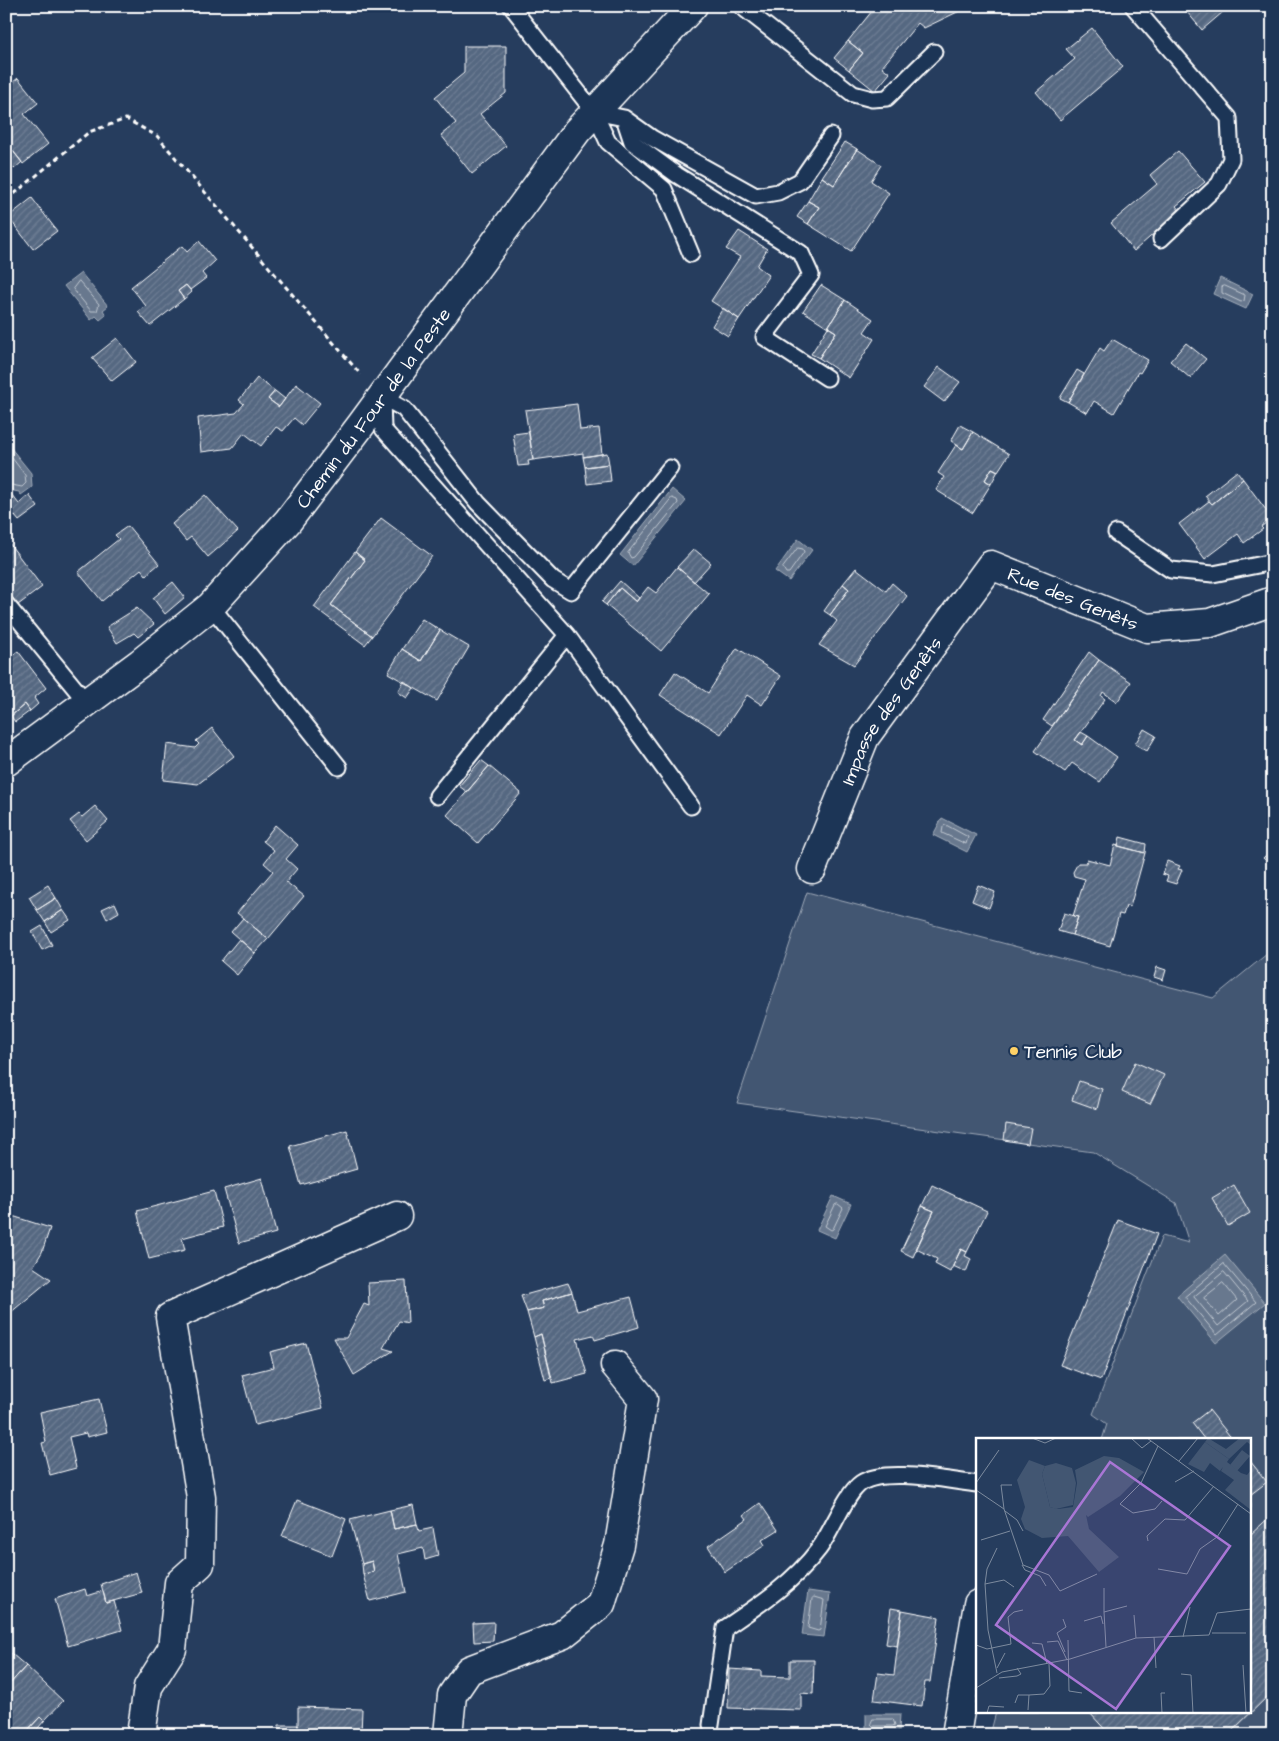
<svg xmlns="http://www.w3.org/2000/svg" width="1279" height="1741" font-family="'Architects Daughter',sans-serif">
  <defs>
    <pattern id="building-hatch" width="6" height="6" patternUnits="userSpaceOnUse" patternTransform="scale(1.25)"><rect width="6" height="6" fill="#556781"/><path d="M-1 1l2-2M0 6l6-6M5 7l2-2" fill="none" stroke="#6e7e94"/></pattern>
  </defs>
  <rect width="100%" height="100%" fill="#263d5e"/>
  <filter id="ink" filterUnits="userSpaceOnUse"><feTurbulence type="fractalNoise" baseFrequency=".02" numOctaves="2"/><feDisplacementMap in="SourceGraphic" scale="10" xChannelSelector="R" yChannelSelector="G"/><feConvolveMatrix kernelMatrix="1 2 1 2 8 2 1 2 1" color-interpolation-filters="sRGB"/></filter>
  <g filter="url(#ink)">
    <path fill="#425672" stroke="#a0aab8" d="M807,892l406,106 60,-49v786h-283l6,-23h254v-272h-148l5,-16 -14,-10 69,-178 27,7 -13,-40 -83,-51 -356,-49z"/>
    <path fill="#67788e" stroke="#a4aebb" d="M81,273l27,33 -5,4 3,5 -6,5 -4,-4 -5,4 -27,-34z
      M1220,278l33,16 -7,15 -33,-15z
      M6,442l25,31 1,14 -11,8 -2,-3 -10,-2 -3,-3z
      M672,489l14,12 -53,65 -13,-11z
      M798,539l14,11 -23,31 -14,-10z
      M942,818l34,17 -9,17 -34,-17z
      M833,1196l18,8 -16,34 -18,-8z
      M1225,1255l40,48 -49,40 -39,-47z
      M808,1591l22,3 -6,43 -22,-2z
      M866,1714h34l-1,18 -33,-1z"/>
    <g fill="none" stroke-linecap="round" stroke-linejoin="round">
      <path stroke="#c2c9d2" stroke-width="1" d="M79,281l20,23 -2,7h-6l-18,-22z
        M1225,286l20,9 -1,6 -3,1 -19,-9v-6z
        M6,450l19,25 1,8 -4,4 -16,-3
        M672,498l5,2 1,3 -44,54 -3,1 -3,-5z
        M798,548l5,1 1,3 -15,21h-3l-3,-5z
        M946,825l22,12 -2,7 -24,-11 1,-6z
        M838,1204l5,4 -10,21 -2,1 -6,-4 10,-21z
        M1224,1264l32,38 -39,33 -32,-38z
        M1224,1272l24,29 -30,25 -24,-29z
        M1223,1283l14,17 -18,16 -15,-18z
        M814,1597l10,3 -4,30 -2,1 -10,-3 4,-29z
        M873,1719h20l2,6 -3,1h-19l-2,-2z"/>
    </g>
    <path fill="url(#building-hatch)" stroke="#fff" d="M876,6h94l-46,22 -6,-5 -36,44 8,6 -15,18 -26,-21 14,-17 -15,-12z
      M1182,6h36l5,6 -21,18z
      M1092,28l31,39 -63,53 -24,-28 39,-33 -9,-10z
      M848,41l15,12 -14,17 -15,-12z
      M464,46h42v47l-26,21 26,32 -34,28 -31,-39 15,-12 -21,-26 29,-24z
      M18,78l20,25 -14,11 24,30 -25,20 -10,-13 -7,4v-67z
      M845,142l12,7 -23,36 -12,-8z
      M857,149l24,16 -10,16 18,12 -38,58 -43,-27 11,-17 -11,-6 14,-24 12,8z
      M13,151l9,11 -8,7 -8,-8v-6z
      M1178,151l27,31 -29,24 4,5 -46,40 -23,-28 46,-39 -7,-9z
      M32,198l25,33 -24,18 -25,-32z
      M808,201l11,6 -11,17 -11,-7z
      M739,231l28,18 -10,17 12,9 -30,44 -28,-18 29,-44 -14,-8z
      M199,241l16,20 -13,12 4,5 -16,12 -4,-5 -8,6 6,8 -34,27 -12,-14 8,-6 -15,-19 51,-41 5,6z
      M186,285l6,7 -8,7 -6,-8z
      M821,285l24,15 -17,27 -25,-16z
      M845,300l28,19 -9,13 10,7 -25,39 -30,-20 17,-26 -8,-5z
      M723,308l16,11 -11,17 -16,-10z
      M828,327l8,5 -17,26 -8,-4z
      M117,338l19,24 -24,19 -20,-23z
      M1112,339l36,21 -8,13 -2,-1 -24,41 -20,-12 -7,12 -19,-11 32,-54 4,3z
      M1186,343l20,16 -16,19 -20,-17z
      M939,367l21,15 -16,20 -20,-15z
      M1077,370l7,4 -16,28 -8,-4z
      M257,378l18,13 -7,8 11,8 17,-23 24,19 -18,22 -8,-7 -11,13 -7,-4 -15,19 -17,-13 -12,15 -31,4 -3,-34 38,-5 8,-9 -5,-4z
      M275,391l10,8 -6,8 -11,-8z
      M577,404l3,26 19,-2 3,26 -19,3v-4l-50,7 -8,-50z
      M960,425l13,7 -10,17 -12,-8z
      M529,432l4,28 -5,1 1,4 -11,1 -5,-32z
      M973,432l36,22 -11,17 -6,-3 -7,12 6,4 -18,29 -37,-23 8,-13 -6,-4 18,-28 7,4z
      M607,453l2,11 -24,3 -2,-10z
      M609,464l2,17 -24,3 -2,-17z
      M992,468l6,3 -7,13 -6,-4z
      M1237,471l6,8 -31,25 -7,-8z
      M1243,479l29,39 -11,9 2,2 -19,14 -6,-9 -33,25 -26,-35 30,-23 3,3z
      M11,494l8,10 10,-9 9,12 -19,14 -13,-16v-7z
      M205,495l33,36 -30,26 -17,-20 -5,4 -14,-17z
      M381,518l51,38 -60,80 -41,-31 34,-45 -10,-8z
      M128,526l31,38 -13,11 -5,-6 -39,32 -24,-29 41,-33 -4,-4z
      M6,539l36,48 -28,21 -8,-11z
      M694,549l17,14 -17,19 -17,-15z
      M355,552l10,8 -34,45 41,31 -7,9 -51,-38z
      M677,567l32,27 -48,57 -55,-46 14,-17 16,14 12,-15 8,6z
      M856,568l30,23 6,-8 15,13 -53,69 -35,-20 18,-24 -7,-6 19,-26 -6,-5z
      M620,581l19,17 -3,4 -16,-14 -14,17 -4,-3z
      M173,582l12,15 -20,17 -12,-16z
      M843,584l6,5 -19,26 -6,-4z
      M137,608l17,16 -16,13 -4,-4 -17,10 -10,-16z
      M422,619l18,11 -19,31 -19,-12z
      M440,630l29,17 -32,54 -49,-28 14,-24 19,12z
      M737,648l44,28 -19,29 -15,-10 -26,39 -61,-39 15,-23 33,21z
      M18,651l28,37 -12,10 4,6 -8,7 -5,-7 -14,12 -5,-7v-49z
      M1089,652l10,8 -47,66 -9,-6z
      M1099,660l32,22 -14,20 -14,-10 -2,4 4,3 -30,41 7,5 6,-9 29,21 -17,25 -28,-19 -7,9 -30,-21z
      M404,681l10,7 -7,10 -9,-6z
      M25,704l5,7 -15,11 -4,-6z
      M212,728l22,28 -36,28 -35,-4 4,-36 28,4 4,-4 -3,-3z
      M1144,729l12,7 -9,15 -12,-7z
      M1081,732l7,4 -6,9 -7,-5z
      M481,760l8,6 -22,26 -8,-6z
      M489,766l32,27 -43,50 -31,-28z
      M95,806l13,15 -22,19 -16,-19 9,-7 3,3z
      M275,825l23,20 -12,14 11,10 -11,13 18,14 -36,43 -31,-26 36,-42 -9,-8 10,-13 -11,-9z
      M1120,837l26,7 -1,9 -27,-7z
      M1115,845l30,8 -15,54 -4,-1 -3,9 -4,-1 -9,32 -38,-11 6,-18 -5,-1 12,-37 -11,-3 -1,-4 5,-9h8l1,-4 23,6z
      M1273,848v20l-10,-10z
      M1167,861l13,5 -2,3 4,1 -6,14 -10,-3 2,-5 -6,-2z
      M48,885l8,13 -19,12 -8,-13z
      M978,885l17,7 -6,16 -17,-7z
      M56,898l7,12 -18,12 -8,-12z
      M115,903l4,9 -12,7 -5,-10z
      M63,910l7,10 -19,12 -6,-10z
      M1064,913l14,4 -6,18 -14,-4z
      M243,918l25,21 -13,14 -24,-21z
      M42,926l10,19 -10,5 -10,-18z
      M239,939l16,14 -18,22 -16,-14z
      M1157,967l9,3 -3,10 -9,-3z
      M1135,1062l29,13 -14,29 -28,-12z
      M1079,1081l23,8 -5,20 -25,-9z
      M1006,1124l25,4 -3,16 -24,-4z
      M347,1130l10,39 -56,16 -11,-39z
      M262,1178l14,55 -37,10 -15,-54z
      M932,1185l55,26 -20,41 -6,-3 -11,23 -15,-8 2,-5 -21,-10 18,-38 -12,-5z
      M1234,1185l16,28 -22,13 -16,-28z
      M214,1191l9,36 -41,11 3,12 -36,9 -12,-48z
      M922,1206l12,5 -21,46 -12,-6z
      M6,1214l44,14 -8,24 -9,15 18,12 -41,34 -4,-5z
      M1118,1220l39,14 -56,146 -41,-15z
      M961,1249l6,3 -2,4 6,3 -5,13 -13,-6z
      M406,1281l2,42 -9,-2 -16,27 10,3 -39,24 -20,-37h12l18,-34 5,2 -1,-23z
      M568,1283l4,9 -30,9 2,7 -17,4 -6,-16z
      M572,1292l5,19 54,-14 8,30 -44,13 -2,-5 -16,4 10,35 -34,9 -12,-49 -7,3 -7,-25 17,-4 -2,-7z
      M541,1334l10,44 -6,2 -11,-43z
      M306,1343l17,65 -68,17 -13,-50 32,-8 -4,-15z
      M99,1399l8,33 -20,5 -1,-4 -17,4 7,31 -26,7 -8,-32 4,-1 -6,-30z
      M1209,1410l24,30h-28l-13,-17z
      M1250,1461l17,21 -17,13z
      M297,1500l49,19 -14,37 -50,-20z
      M760,1503l18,27 -16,10 3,5 -40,27 -17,-26 39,-27 -3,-4z
      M413,1505l4,19 -23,5 -4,-19z
      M390,1510l4,19 23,-5 2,7 14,-3 5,28 -13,4 -2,-12 -25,6 8,38 -36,9 -7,-27 11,-2 -2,-11 -10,3 -12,-44z
      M1273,1514v177l-45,44h-118l-21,-23h161v-177z
      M372,1561l2,11 -11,2 -1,-10z
      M136,1572l6,21 -36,10 -5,-19z
      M85,1589l2,7 16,-5 3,12 8,-2 8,29 -54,16 -13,-47z
      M891,1608l11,2 -5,36 -11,-2z
      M902,1610l37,7 -9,65h-5l-3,24 -48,-6 4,-27 16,2z
      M494,1622l-1,19 -19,1 -1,-19z
      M6,1649l20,17 -20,22z
      M790,1660h24l-1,34 -12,-1v17l-73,-2 1,-39 32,2v5l29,1z
      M26,1666l37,35 -19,20 -4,-4 -17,18h-17v-47z
      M298,1707l64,2 -1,26h-63z
      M40,1717l4,4 -11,13 -5,-4z
      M279,1725h19v10h-20z"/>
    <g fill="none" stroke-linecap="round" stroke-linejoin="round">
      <g stroke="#fff" stroke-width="19">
        <path id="service" d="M511,6l83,106 14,30 56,47 27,65
          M741,6l112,88 19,5 15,-1 47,-46
          M1133,6l96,112 2,41 -12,25 -58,55
          M594,112l30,6 28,20 104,58 22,-4 22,-11 31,-45
          M624,118l8,24 45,33 124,78 10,22 -47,62 63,41
          M382,397l22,12 74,94 75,77 18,11 99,-123
          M382,399l1,30 184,206 -130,161
          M1116,533l55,37 42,4 60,-12
          M6,604l81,99
          M211,606l128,161
          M567,635l124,171
          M711,1725l14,-97c34,-23 68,-45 93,-78 13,-16 27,-56 43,-67 24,-16 88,-2 117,1"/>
      </g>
      <g stroke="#fff" stroke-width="31">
        <g id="minor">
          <path id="s1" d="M6,762l134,-99 71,-57 77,-85 73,-96 216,-294 116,-125"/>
          <path id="s2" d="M812,869l53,-132 126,-172 156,63 63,-5 63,-22"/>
          <path d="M141,1735l7,-48 24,-38 7,-66 21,-19 1,-67 -31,-180 227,-101"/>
          <path d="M448,1735l4,-40 17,-25 93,-35 39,-31 18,-59 24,-146 -28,-34"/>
          <path d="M956,1735l22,-131"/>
        </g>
      </g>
      <path stroke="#fff" stroke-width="3" stroke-dasharray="5 4" stroke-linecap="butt" d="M14,194l75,-62 37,-13 31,17 204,239"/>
      <use href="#service" stroke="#1d3557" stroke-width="15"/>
      <use href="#minor" stroke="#1d3557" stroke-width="28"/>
    </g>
  </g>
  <circle fill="#ffd166" stroke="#1d3557" stroke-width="2" cx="1014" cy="1051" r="5"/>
  <g text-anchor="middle" stroke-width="4.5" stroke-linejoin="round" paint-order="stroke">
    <g font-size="19" fill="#fff" stroke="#1d3557">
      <text dy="7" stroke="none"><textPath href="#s1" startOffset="514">Chemin du Four de la Peste</textPath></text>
      <text dy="7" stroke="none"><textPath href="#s2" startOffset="444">Rue des Genêts</textPath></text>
      <text dy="7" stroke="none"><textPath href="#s2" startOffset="178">Impasse des Genêts</textPath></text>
    </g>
    <g font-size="19" fill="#fff" stroke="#1d3557" text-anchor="start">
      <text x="1024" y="1058">Tennis Club</text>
    </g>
  </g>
  <g transform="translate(976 1438)">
    <rect width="275" height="275" fill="#263d5e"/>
    <path d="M229,4l24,17 -2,3 14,11 6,2 4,-5v40l-26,-20 9,-10 -13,-9 2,-4 -3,4 -10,-8 -6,9 -16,-8z" fill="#425672"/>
    <path d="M232,0l18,11 14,-11h11v7l-4,-3 -18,17 -24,-17zM80,25l16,5 4,15 -3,22 -17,4 -6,-2 -8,-33 3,-8z" fill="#425672"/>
    <path d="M266,12l8,6 -13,15 -7,-6zM128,18l15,2 25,14 -24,24 -32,21 -2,-2 3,14 30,28 -20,15 -31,-36 -26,2 -17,-9 -4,-10 4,-12 -8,-27 12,-20 16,6 -3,8 8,33 8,2 15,-2 4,-24 -2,-13z" fill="#425672"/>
    <path fill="none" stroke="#7d8b9e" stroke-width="1" d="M56,0l13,5 11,-5M155,0l11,10 9,-7M171,0l104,76M182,8l-17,37 -21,21 13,9 22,-4 7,-8M203,23l19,-23M199,44l19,-11M0,45l23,-33M0,52l28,19 19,56 26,10 11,16 37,-17M28,71l-3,-24h11M29,73l12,9 6,11M5,102l29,-9M172,103l-1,-5 18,-17 20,1 29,-34M46,127l3,5 15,6 6,10M182,131l29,5 13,-25 17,-12 21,-33M9,146l19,-4 10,7M128,150v24M158,177l2,23M87,181l3,8 -9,6 8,19M108,183l17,-5 2,8M236,195h34M178,199l2,31M207,199l7,-30M92,202l1,51 13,2M71,204l11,-1 9,19M56,205l10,1 5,20M0,207l11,4 24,-5 -3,-27 6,-5 9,-2M130,209l-2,-35 23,-6M267,227l3,48M21,230l8,-15M21,235l-9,-43 -3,-46 2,-15 10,-21M205,236l10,1 2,38M23,240l18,-2 4,-2 -4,-6M0,250l26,-16 68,-13 66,-21 73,-3 8,-22 34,-4M39,265l3,-8h11M52,272l1,-15 15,-1 6,-8 -1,-22M11,275l2,-7 15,1M186,275l-1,-20h4"/>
    <path fill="#a976d5" fill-opacity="0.15" stroke="#a976d5" stroke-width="2.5" d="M134,24l120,84 -114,163 -120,-84z"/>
    <rect width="275" height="275" fill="none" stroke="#fff" stroke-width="2.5"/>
  </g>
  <rect width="1279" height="1741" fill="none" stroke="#1d3557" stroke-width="25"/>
  <rect x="12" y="12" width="1254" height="1716" fill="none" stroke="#fff" stroke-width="2" filter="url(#ink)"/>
</svg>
